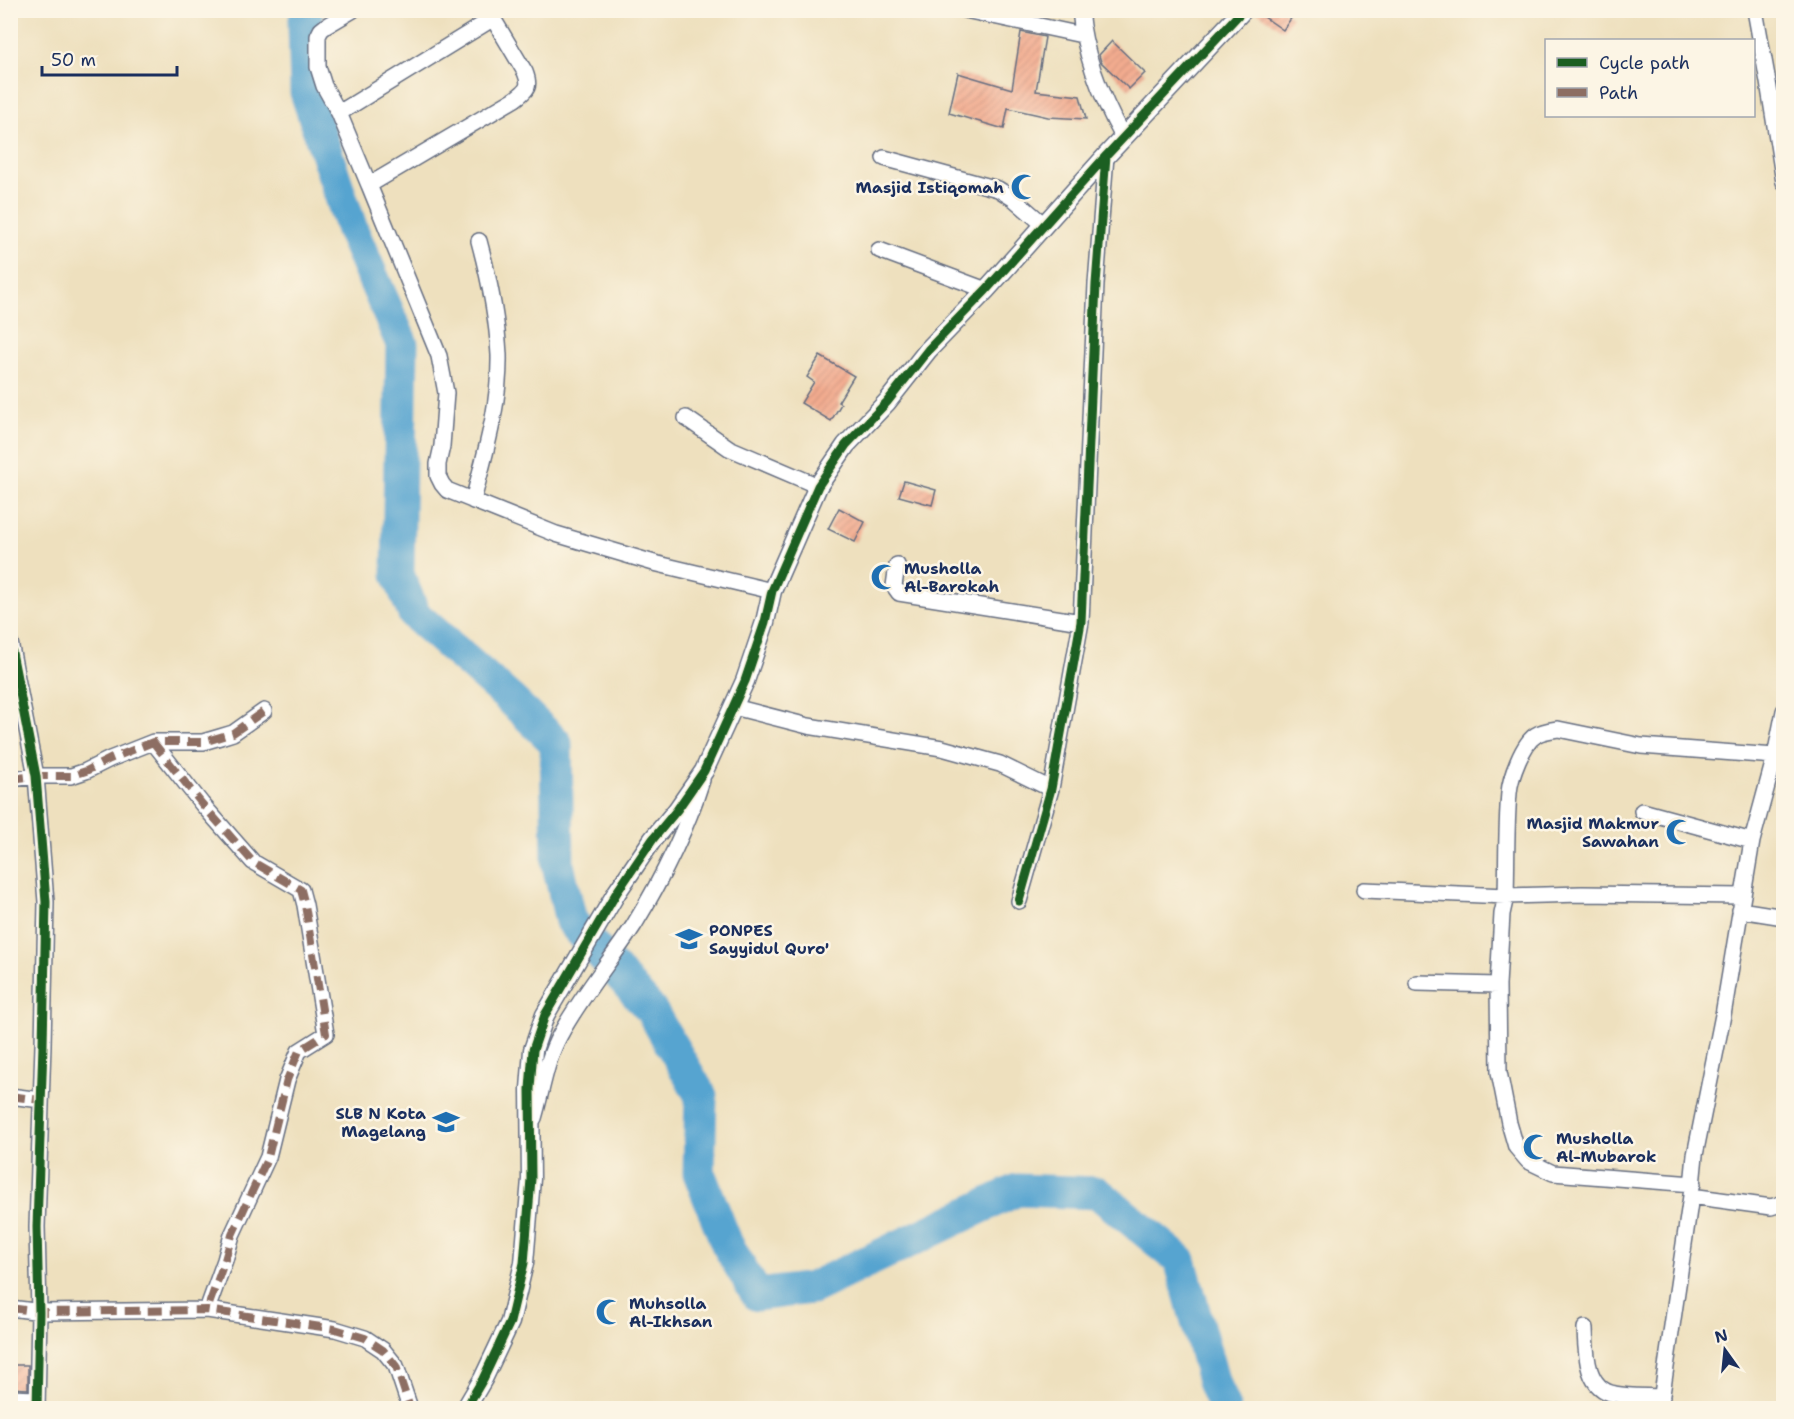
<svg xmlns="http://www.w3.org/2000/svg" width="1794" height="1419" font-family="'Shantell Sans',sans-serif">
  <defs>
    <pattern id="building-hatch" width="6" height="6" patternUnits="userSpaceOnUse" patternTransform="scale(1.5)"><rect width="6" height="6" fill="#f3ac8f"/><path d="M-1 1l2-2M0 6l6-6M5 7l2-2" fill="none" stroke="#d0947e"/></pattern>
  </defs>
  <rect width="100%" height="100%" fill="#fcf5e5"/>
  <filter id="ink" filterUnits="userSpaceOnUse"><feTurbulence type="fractalNoise" baseFrequency=".0167" numOctaves="2"/><feDisplacementMap in="SourceGraphic" scale="12" xChannelSelector="R" yChannelSelector="G"/><feConvolveMatrix kernelMatrix="1 2 1 2 8 2 1 2 1" color-interpolation-filters="sRGB"/></filter>
  <filter id="wash" filterUnits="userSpaceOnUse"><feTurbulence type="fractalNoise" baseFrequency=".008" numOctaves="4" result="noise"/><feDisplacementMap in="SourceGraphic" scale="24" xChannelSelector="R" yChannelSelector="G"/><feGaussianBlur stdDeviation="1.35" result="paint"/><feColorMatrix in="noise" values="0 0 0 0 0 0 0 0 0 0 0 0 0 0 0 0 0 1.4 0 .05"/><feComposite in="paint" operator="in"/></filter>
  <g filter="url(#wash)">
    <rect width="100%" height="100%" fill="#eee0be"/>
    <g fill="none" stroke-linecap="round" stroke-linejoin="round">
      <path stroke="#56a4d0" stroke-width="33" d="M307,10l-3,15 2,67 46,138 50,114 -4,230 16,40 95,84 47,45 2,122 13,56 80,89 50,86 -2,77 28,71 30,51 55,-7 205,-98 81,3 82,67 34,124 10,24"/>
    </g>
    <g id="blocks">
      <path fill="url(#building-hatch)" d="M1254,10h28l10,7 -9,13z
        M1021,32l24,5 -9,54 44,5 6,23 -38,-2 -40,-9 -4,21 -55,-16 9,-40 54,16z
        M1112,41l33,32 -16,16 -28,-27 -2,-7z
        M820,356l34,20 -16,26 3,2 -10,17 -30,-18 13,-21 -7,-5z
        M904,481l32,9 -4,15 -33,-9z
        M839,508l26,14 -10,20 -27,-13z
        M10,1365h18v24l-18,-1z"/>
    </g>
  </g>
  <g filter="url(#ink)">
    <use href="#blocks" fill-opacity="0" stroke="#656d80" stroke-width="1.5"/>
    <g fill="none" stroke-linecap="round" stroke-linejoin="round">
      <g stroke="#656d80" stroke-width="18">
        <path id="minor" d="M353,10l-27,16 -5,4 -3,6v31l6,19 15,27 30,72 146,-86c12,-9 16,-12 10,-27l-37,-62
          M965,10l117,25
          M1080,10c4,45 22,89 43,127
          M1755,10l13,72 16,100
          M339,113l153,-94
          M884,158l114,31 16,10 30,26
          M369,185l70,171 7,37 -4,53 -4,18v12l4,8 5,6 109,44 98,29 118,28
          M879,250l107,40
          M686,418l43,30 89,38
          M473,501c12,-48 27,-96 26,-146 -2,-38 -10,-77 -20,-114
          M897,565l-3,21 5,7 182,29
          M10,642l26,134 10,126 -3,143 -6,182 2,85 -2,96
          M734,707l74,19 134,22 58,16 51,25
          M153,742l49,62 51,58 48,28 4,15 21,129 -27,17 -12,29 -19,77 -36,78 -7,25 -18,50
          M10,779l26,-3h35l15,-5 24,-12 43,-17h50l17,-5 13,-4 31,-22
          M1642,811l110,30
          M1364,890l142,6c1,-34 0,-69 3,-103 1,-15 14,-50 27,-58 6,-4 15,-5 22,-6l83,17 134,10
          M1019,901l32,-112 30,-167 15,-338 10,-128
          M1740,910l44,7
          M1417,983l81,2 4,-71 4,-18 76,-2 160,2
          M1498,985l1,87 10,51 7,24 12,14 25,12 140,11
          M10,1096l31,4
          M534,1118c8,-27 12,-58 26,-83 21,-39 50,-73 74,-110 28,-46 52,-94 68,-145
          M1691,1196l80,11 13,-4
          M10,1308l32,4 165,-2 128,19 30,9 18,12 13,16 14,42
          M1585,1328c1,23 0,61 30,66 15,3 32,2 47,3
          M10,1398l27,1
          M1660,1408l31,-212 4,-41 28,-140 29,-174 23,-85 9,-45"/>
      </g>
      <g stroke="#656d80" stroke-width="21">
        <path id="tertiary" d="M466,1408l17,-29 27,-57 14,-59 7,-84 -1,-90 3,-39 12,-35 72,-123 36,-53 24,-29 27,-39 41,-90 20,-59 7,-31 46,-105 28,-41 41,-43 41,-52 58,-60 120,-134 137,-146"/>
      </g>
      <use href="#minor" stroke="#fff" stroke-width="15"/>
      <use href="#tertiary" stroke="#fff" stroke-width="18"/>
      <path stroke="#8d6e63" stroke-width="8" stroke-dasharray="15 8" stroke-linecap="butt" d="M153,742l49,62 51,58 48,28 4,15 21,129 -27,17 -12,29 -19,77 -36,78 -7,25 -18,50
        M10,779l26,-3h35l15,-5 24,-12 43,-17h50l17,-5 13,-4 31,-22
        M10,1096l31,4
        M10,1308l32,4 165,-2 128,19 30,9 18,12 13,16 14,42"/>
      <g stroke="#fcf5e5" stroke-width="13">
        <path id="cycleway" d="M10,642l26,134 10,126 -3,143 -6,182 2,85 -2,96
          M1019,901l32,-112 30,-167 15,-338 10,-128
          M466,1408l17,-29 27,-57 14,-59 7,-84 -1,-90 3,-39 12,-35 72,-123 36,-53 24,-29 27,-39 41,-90 20,-59 7,-31 46,-105 28,-41 41,-43 41,-52 58,-60 120,-134 137,-146"/>
      </g>
      <use href="#cycleway" stroke="#1b5e20" stroke-width="9"/>
    </g>
  </g>
  <defs>
    <g id="mosque-bare" transform="scale(2.07)"><path d="M3.5-4.9A6 6 0 1 0 3.5 4.9A5 5 0 1 1 3.5-4.9Z" fill="#1f6fb2" stroke="#fcf5e5" stroke-width="2.5" paint-order="stroke"/></g>
    <g id="school-bare" transform="scale(2.07)"><path d="M0-5L7-2L0 1L-7-2ZM-4 1L0 2.5L4 1V4Q0 6-4 4Z" fill="#1f6fb2" stroke="#fcf5e5" stroke-width="2.5" paint-order="stroke"/></g>
  </defs>
  <g fill-rule="evenodd">
    <use href="#mosque-bare" x="1024" y="187"/>
    <use href="#mosque-bare" x="884" y="577"/>
    <use href="#mosque-bare" x="1679" y="832"/>
    <use href="#school-bare" x="689" y="939"/>
    <use href="#school-bare" x="446" y="1122"/>
    <use href="#mosque-bare" x="1536" y="1147"/>
    <use href="#mosque-bare" x="609" y="1312"/>
  </g>
  <g text-anchor="middle" stroke-width="5" stroke-linejoin="round" paint-order="stroke">
    <g font-size="16" font-weight="bold" fill="#1b2f5e" stroke="#fcf5e5" text-anchor="start">
      <text x="1004" y="193" text-anchor="end">Masjid Istiqomah</text>
      <text x="904" y="574">Musholla<tspan x="904" dy="18">Al-Barokah</tspan></text>
      <text x="1659" y="829" text-anchor="end">Masjid Makmur<tspan x="1659" dy="18">Sawahan</tspan></text>
      <text x="709" y="936">PONPES<tspan x="709" dy="18">Sayyidul Quro'</tspan></text>
      <text x="426" y="1119" text-anchor="end">SLB N Kota<tspan x="426" dy="18">Magelang</tspan></text>
      <text x="1556" y="1144">Musholla<tspan x="1556" dy="18">Al-Mubarok</tspan></text>
      <text x="629" y="1309">Muhsolla<tspan x="629" dy="18">Al-Ikhsan</tspan></text>
    </g>
  </g>
  <rect width="1794" height="1419" fill="none" stroke="#fcf5e5" stroke-width="36"/>
  <rect x="1545" y="39" width="210" height="78" fill="#fcf5e5" stroke="#a2a6af" stroke-width="1.5"/>
  <rect x="1557" y="58" width="30" height="9" fill="#1b5e20" stroke="#a2a6af" stroke-width="1.5"/>
  <text x="1599" y="69" font-size="18" fill="#1b2f5e">Cycle path</text>
  <rect x="1557" y="88" width="30" height="9" fill="#8d6e63" stroke="#a2a6af" stroke-width="1.5"/>
  <text x="1599" y="99" font-size="18" fill="#1b2f5e">Path</text>
  <g transform="translate(1725 1350) rotate(345)" stroke="#fcf5e5" stroke-width="4.5" paint-order="stroke">
  <path d="M0-4.5L10 22L0 15L-10 22Z" fill="#1b2f5e"/>
  <text y="-9" font-size="16" font-weight="bold" text-anchor="middle" fill="#1b2f5e">N</text>
  </g>
  <path d="M42 66v9h135v-9" fill="none" stroke="#1b2f5e" stroke-width="3"/>
  <text x="51" y="66" font-size="18" fill="#1b2f5e" stroke="#fcf5e5" stroke-width="4.5" paint-order="stroke">50 m</text>
</svg>
